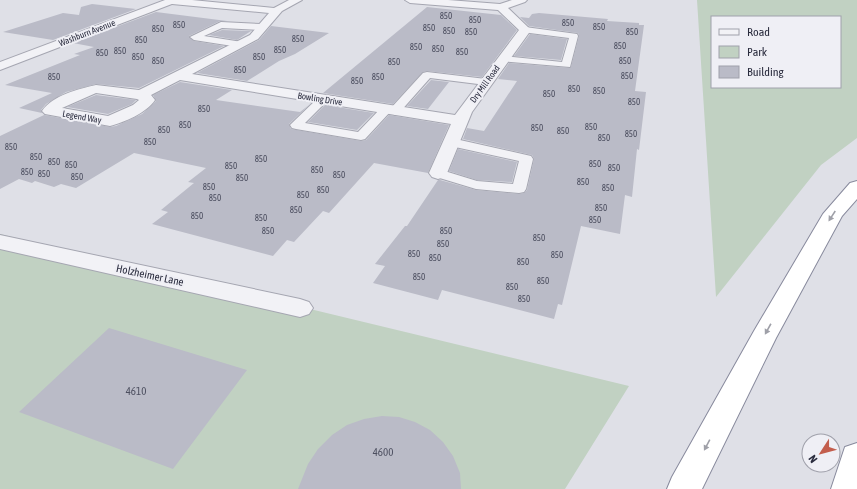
<svg xmlns="http://www.w3.org/2000/svg" width="857" height="489" font-family="'Asap Condensed',sans-serif">
  <rect width="100%" height="100%" fill="#dfe0e7"/>
  <path fill="#c1d1c2" fill-rule="evenodd" d="M697,0h160v138l-36,27 -105,132zM712,17h128v70h-128z
    M0,234l629,152 -64,103h-565z"/>
  <path fill="#babbc7" d="M92,4l44,5 -83,31 -50,-8 60,-19 16,2 2,-8z
    M427,7l74,8 16,15 -35,47 -55,-6 -4,1 -30,32 -70,-11z
    M156,12l71,9h-7l-31,15 5,5 30,5 -85,42 -43,-4 -30,8 -20,12 -5,6 1,3 -23,-5 33,-15 -47,-8 75,-30 -6,-1 20,-7 -21,-4z
    M539,13l69,6 -1,2 32,2v2h5l-9,66 11,1 -7,58 -2,-1 -5,48 -7,-2 -5,39 -39,-8 -19,79 -4,-1 -4,15 -112,-29 -4,10 -65,-17 12,-17 -10,-2 30,-38h2l31,-46h2l36,10 43,4 5,-1 3,-3 7,-31 -2,-4 -69,-16 4,-11 17,3 33,-50 -19,-2 11,-16 61,5 1,-1 8,-31 -1,-3 -49,-7 -9,-9 9,1 3,-4z
    M271,26l58,7 -34,21 -16,7 -32,20 -50,-8 62,-33z
    M222,30l29,1 -14,9 -28,-5z
    M530,34l37,5 -6,21 -47,-4z
    M431,80l18,2 -21,27 -21,-3z
    M180,82l52,8 -16,10 84,12 9,-7 -20,19 2,5 70,12 5,-1 23,-25 60,10 -21,48 -54,-10 -45,50 -6,-2 -29,31 -7,-2 -14,16 -121,-32 16,-12 -7,-2 33,-27 -6,-1 18,-14 -72,-15 -58,35 -15,-4 -7,3 -19,-6 -3,2 -13,-4 -19,10v-53l44,-21 66,12 6,-1 26,-12 14,-13 -3,-6z
    M96,95l40,5 -4,4 -24,10 -41,-7z
    M325,105l49,8 -17,17 -49,-8z
    M458,149l59,13 -5,20 -35,-2 -28,-9z
    M109,328l138,42 -74,99 -154,-57z
    M382,416l17,1 16,5 15,8 13,12 10,14 7,17 1,16h-163l10,-25 10,-15 14,-14 15,-10 17,-6z"/>
  <g fill="none" stroke-linecap="round" stroke-linejoin="round">
    <g stroke="#a5a6b1" stroke-width="2">
      <path id="service" d="M221,22l40,2 4,3 -4,3 -39,-2 -18,8 38,6 2,2 -5,3 -45,-7 -4,-3z
        M525,27l52,7 1,2 -8,31 -70,-6 -2,-2 5,-3 59,6 7,-24 -47,-6 -1,-2z
        M427,72l59,7 5,3 -5,3 -56,-7 -31,35 -4,2 -5,-3 -25,27 -4,1 -65,-11 -4,-1 -2,-3 29,-28h8l2,2 -24,24 53,9 24,-25 4,-1 5,2 32,-35z
        M451,138l80,18 2,3 -7,30 -2,3 -5,1 -43,-4 -43,-13 -2,-3 2,-3 5,-1 39,12 36,3 6,-23 -73,-16 -1,-3 1,-3z"/>
    </g>
    <g stroke="#a5a6b1" stroke-width="2">
      <path id="minor" d="M168,0h24l82,8 15,-8h13l-20,11 -24,28 -66,35 263,41 64,-85 -21,-20 -88,-7 -5,-3h43l52,4 12,-4h15l-2,2 -17,6 23,22 -59,82 -25,61 -3,4 -6,2 -6,-2 -3,-4 22,-49 -271,-44 -29,15 4,5c-9,13 -30,22 -45,26l-65,-12 -3,-3c11,-16 37,-22 54,-26l43,5 111,-55 19,-22 -97,-9 -3,-1zM96,93l41,6 2,1 -6,5 -25,11 -46,-8z
        M0,235l300,64 9,3 4,6 -4,6 -9,3 -300,-68z"/>
    </g>
    <g stroke="#a5a6b1" stroke-width="2">
      <path id="tertiary" d="M165,0h14l-2,2 -177,68v-8z"/>
    </g>
    <g stroke="#888a9d" stroke-width="2">
      <path id="motorway" d="M857,181v18l-15,17 -66,122 -74,151h-35l5,-12 82,-146 69,-117 27,-31z
        M857,443v46h-26l14,-42z"/>
    </g>
    <use href="#service" fill="#f2f2f6" fill-rule="evenodd"/>
    <use href="#minor" fill="#f2f2f6" fill-rule="evenodd"/>
    <use href="#tertiary" fill="#f2f2f6" fill-rule="evenodd"/>
    <use href="#motorway" fill="#fff" fill-rule="evenodd"/>
  </g>
  <defs><path id="oneway-solid" d="M-6-.8H1V-3.2L6.5 0L1 3.2V.8H-6Z"/></defs>
  <g fill="#9fa0a8">
    <use href="#oneway-solid" transform="translate(832 216) rotate(123)"/>
    <use href="#oneway-solid" transform="translate(768 329) rotate(119)"/>
    <use href="#oneway-solid" transform="translate(707 445) rotate(118)"/>
  </g>
  <g text-anchor="middle" stroke-width="4" stroke-linejoin="round" paint-order="stroke">
    <g font-size="9" fill="#4d4f60">
      <text x="446" y="19">850</text>
      <text x="475" y="23">850</text>
      <text x="568" y="26">850</text>
      <text x="179" y="28">850</text>
      <text x="599" y="30">850</text>
      <text x="429" y="31">850</text>
      <text x="158" y="32">850</text>
      <text x="449" y="34">850</text>
      <text x="471" y="35">850</text>
      <text x="632" y="35">850</text>
      <text x="298" y="42">850</text>
      <text x="141" y="43">850</text>
      <text x="620" y="49">850</text>
      <text x="416" y="50">850</text>
      <text x="438" y="52">850</text>
      <text x="280" y="53">850</text>
      <text x="120" y="54">850</text>
      <text x="462" y="55">850</text>
      <text x="102" y="56">850</text>
      <text x="138" y="60">850</text>
      <text x="259" y="60">850</text>
      <text x="158" y="64">850</text>
      <text x="625" y="64">850</text>
      <text x="394" y="65">850</text>
      <text x="240" y="73">850</text>
      <text x="627" y="79">850</text>
      <text x="54" y="80">850</text>
      <text x="378" y="80">850</text>
      <text x="357" y="84">850</text>
      <text x="574" y="92">850</text>
      <text x="599" y="94">850</text>
      <text x="549" y="97">850</text>
      <text x="634" y="105">850</text>
      <text x="204" y="112">850</text>
      <text x="185" y="128">850</text>
      <text x="591" y="130">850</text>
      <text x="537" y="131">850</text>
      <text x="164" y="133">850</text>
      <text x="563" y="134">850</text>
      <text x="631" y="137">850</text>
      <text x="604" y="141">850</text>
      <text x="150" y="145">850</text>
      <text x="11" y="150">850</text>
      <text x="36" y="160">850</text>
      <text x="261" y="162">850</text>
      <text x="54" y="165">850</text>
      <text x="595" y="167">850</text>
      <text x="71" y="168">850</text>
      <text x="231" y="169">850</text>
      <text x="614" y="171">850</text>
      <text x="317" y="173">850</text>
      <text x="27" y="175">850</text>
      <text x="44" y="177">850</text>
      <text x="339" y="178">850</text>
      <text x="77" y="180">850</text>
      <text x="242" y="181">850</text>
      <text x="583" y="185">850</text>
      <text x="209" y="190">850</text>
      <text x="608" y="191">850</text>
      <text x="323" y="193">850</text>
      <text x="303" y="198">850</text>
      <text x="215" y="201">850</text>
      <text x="601" y="211">850</text>
      <text x="296" y="213">850</text>
      <text x="197" y="219">850</text>
      <text x="261" y="221">850</text>
      <text x="595" y="223">850</text>
      <text x="268" y="234">850</text>
      <text x="446" y="234">850</text>
      <text x="539" y="241">850</text>
      <text x="443" y="247">850</text>
      <text x="414" y="257">850</text>
      <text x="557" y="258">850</text>
      <text x="435" y="261">850</text>
      <text x="523" y="265">850</text>
      <text x="419" y="280">850</text>
      <text x="543" y="284">850</text>
      <text x="512" y="290">850</text>
      <text x="524" y="302">850</text>
    </g>
    <g font-size="9" fill="#292b3d" stroke="#efeff5">
      <text transform="translate(87 33) rotate(-21)" y="3">Washburn Avenue</text>
      <text transform="translate(485 84) rotate(-54)" y="3">Dry Mill Road</text>
      <text transform="translate(320 99) rotate(9)" y="3">Bowling Drive</text>
      <text transform="translate(82 117) rotate(10)" y="3">Legend Way</text>
    </g>
    <g font-size="11" fill="#292b3d" stroke="#efeff5">
      <text transform="translate(150 275) rotate(12)" y="4">Holzheimer Lane</text>
    </g>
    <g font-size="11" fill="#4d4f60">
      <text x="136" y="395">4610</text>
      <text x="383" y="456">4600</text>
    </g>
  </g>
  <rect x="711" y="16" width="130" height="72" fill="#efeff5" stroke="#a0a1ab"/>
  <rect x="719" y="29" width="20" height="6" fill="#f2f2f6" stroke="#a0a1ab"/>
  <text x="747" y="36" font-size="12" fill="#292b3d">Road</text>
  <rect x="719" y="46" width="20" height="12" fill="#c1d1c2" stroke="#a0a1ab"/>
  <text x="747" y="56" font-size="12" fill="#292b3d">Park</text>
  <rect x="719" y="66" width="20" height="12" fill="#babbc7" stroke="#a0a1ab"/>
  <text x="747" y="76" font-size="12" fill="#292b3d">Building</text>
  <g transform="translate(821 453) rotate(234)"><circle r="19" fill="#efeff5" stroke="#a0a1ab"/>
  <path d="M0-3L7 15L0 10L-7 15Z" fill="#c35e4d"/>
  <text y="-6" font-size="11" font-weight="bold" text-anchor="middle" fill="#292b3d">N</text>
  </g>
</svg>
